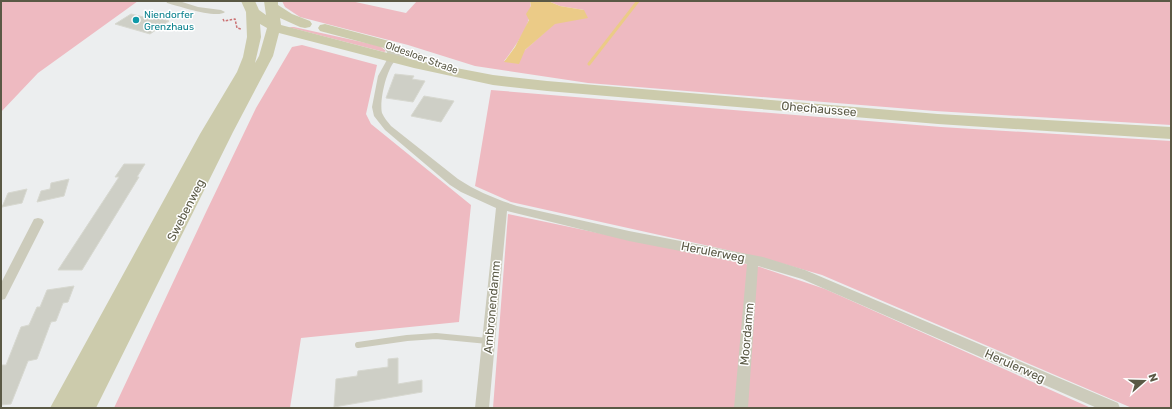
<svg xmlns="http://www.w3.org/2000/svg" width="1172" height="409" font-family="Rubik,sans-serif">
  <rect width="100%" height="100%" fill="#eceeef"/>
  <path fill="#eebac1" d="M1,1h137l-100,72 -37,39z
    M282,1h69l55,12 11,-12h113c5,19 -15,46 -26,60l21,-11 30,-27 29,-13 -24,-4 -12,-5h623v124l-236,-14 -347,-28 -113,-17 -67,-21 -108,-28 -15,-10z
    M288,27h6l86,19 6,5 -2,1z
    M302,45l75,20 -11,49 5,10 100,81 -12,117 -158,16 -11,70h-176l93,-198 49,-102 36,-61z
    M491,90l450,37 230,14v267h-39l-310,-133 -59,-17 -252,-56 -36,-16z
    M508,214l252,53 65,22 266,119h-598z"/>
  <path fill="#ebcb87" d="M530,1h18l12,5 24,4 4,8 -33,6 -30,26 -6,14 -15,-2 11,-15 14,-27 -3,-6 5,-8z"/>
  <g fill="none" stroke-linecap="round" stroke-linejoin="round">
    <path stroke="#ebcb87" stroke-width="3" d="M589,64l49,-63"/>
  </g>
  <path fill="#cecfc6" stroke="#d7d8d0" d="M131,14l21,5 3,-2 14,4 -19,13 -35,-10z
    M395,74l19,2 -2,3 13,2 -12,21 -27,-4z
    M424,96l30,5 -13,21 -30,-6z
    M124,164h21l-8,13h2l-57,93h-24l61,-93h-4z
    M69,179l-5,17 -27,6 4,-11 9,-2 1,-6z
    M27,189l-5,14 -20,4 6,-14z
    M74,286l-6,16 -5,1 -7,18 -5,1 -14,37 -9,2 -17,43 -10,1v-40h5l15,-38 8,-2 8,-18h3l7,-17z
    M398,358v26l24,-4v12l-88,15 2,-28 21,-3 1,-5 30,-4v-8z"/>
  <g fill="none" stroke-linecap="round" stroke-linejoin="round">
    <path stroke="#cb7274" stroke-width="1.5" stroke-dasharray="2.5 1.5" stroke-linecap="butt" d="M223,19l1,2 11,-2 2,9 4,1"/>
    <path stroke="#cccbbb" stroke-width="6" d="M358,345l49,-7 29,-2 52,5"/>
    <path fill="#cccbbb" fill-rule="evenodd" d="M166,1h13l19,6 23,3 4,2c-8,7 -47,-6 -58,-9z
      M385,41l3,1 8,12 11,-2 13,1 1,2c-5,6 -16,0 -24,4 -10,7 -18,42 -15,54 2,5 6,9 9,13l67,53c18,12 38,20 59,27l112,25 134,26 42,13 313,133 2,5h-23l-295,-129 -44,-13 -10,142h-14l13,-144 -118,-23 -122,-30 -18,197h-14l21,-200 -35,-16 -11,-7 -65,-55 -11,-14 -2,-9 6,-31 10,-18 -1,-6 -6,-8z
      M38,218l4,1 2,3 -39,77 -4,1v-17l33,-64z"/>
    <path fill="#cccbac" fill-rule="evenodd" d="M241,1h14l4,9 7,5 -2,-14h14v4l14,9 18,7 2,3 -2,3 -5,1 -5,-1 -20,-9 1,7 133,35 79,15 54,6 391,33 233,13v12l-233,-15 -391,-33 -54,-6 -79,-17 -135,-35 -6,23 -40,76 -137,276h-46l150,-274 37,-62 6,-15 4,-20 -1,-25zM260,24l7,4 -8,28 -4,7 6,-26z
      M325,24l64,17 2,3 -2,3 -5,1 -64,-17 -2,-3 2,-3z"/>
  </g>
  <circle fill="#0f9aa8" stroke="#fff" stroke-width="1.5" cx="136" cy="20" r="4"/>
  <g text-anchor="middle" stroke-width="3" stroke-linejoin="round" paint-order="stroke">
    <g font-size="10" fill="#0d838f" stroke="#fff" text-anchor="start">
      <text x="144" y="18">Niendorfer<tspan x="144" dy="12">Grenzhaus</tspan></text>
    </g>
    <g font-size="10" fill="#5a5945" stroke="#fff">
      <text transform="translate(422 57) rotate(20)" y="4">Oldesloer Straße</text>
    </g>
    <g font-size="12" fill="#5a5945" stroke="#fff">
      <text transform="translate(819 109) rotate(5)" y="4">Ohechaussee</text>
      <text transform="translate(186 210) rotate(-63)" y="4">Swebenweg</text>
      <text transform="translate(713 252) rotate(11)" y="4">Herulerweg</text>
      <text transform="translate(492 307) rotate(-85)" y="4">Ambronendamm</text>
      <text transform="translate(747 334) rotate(-85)" y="4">Moordamm</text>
      <text transform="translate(1015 366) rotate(24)" y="4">Herulerweg</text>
    </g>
  </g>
  <rect width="1172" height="409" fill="none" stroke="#5a5945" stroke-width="4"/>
  <g transform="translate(1144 381) rotate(70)" stroke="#ffffff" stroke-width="3" paint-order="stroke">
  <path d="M0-3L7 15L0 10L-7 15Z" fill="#5a5945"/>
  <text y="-6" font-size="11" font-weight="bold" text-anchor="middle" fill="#5a5945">N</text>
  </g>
</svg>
